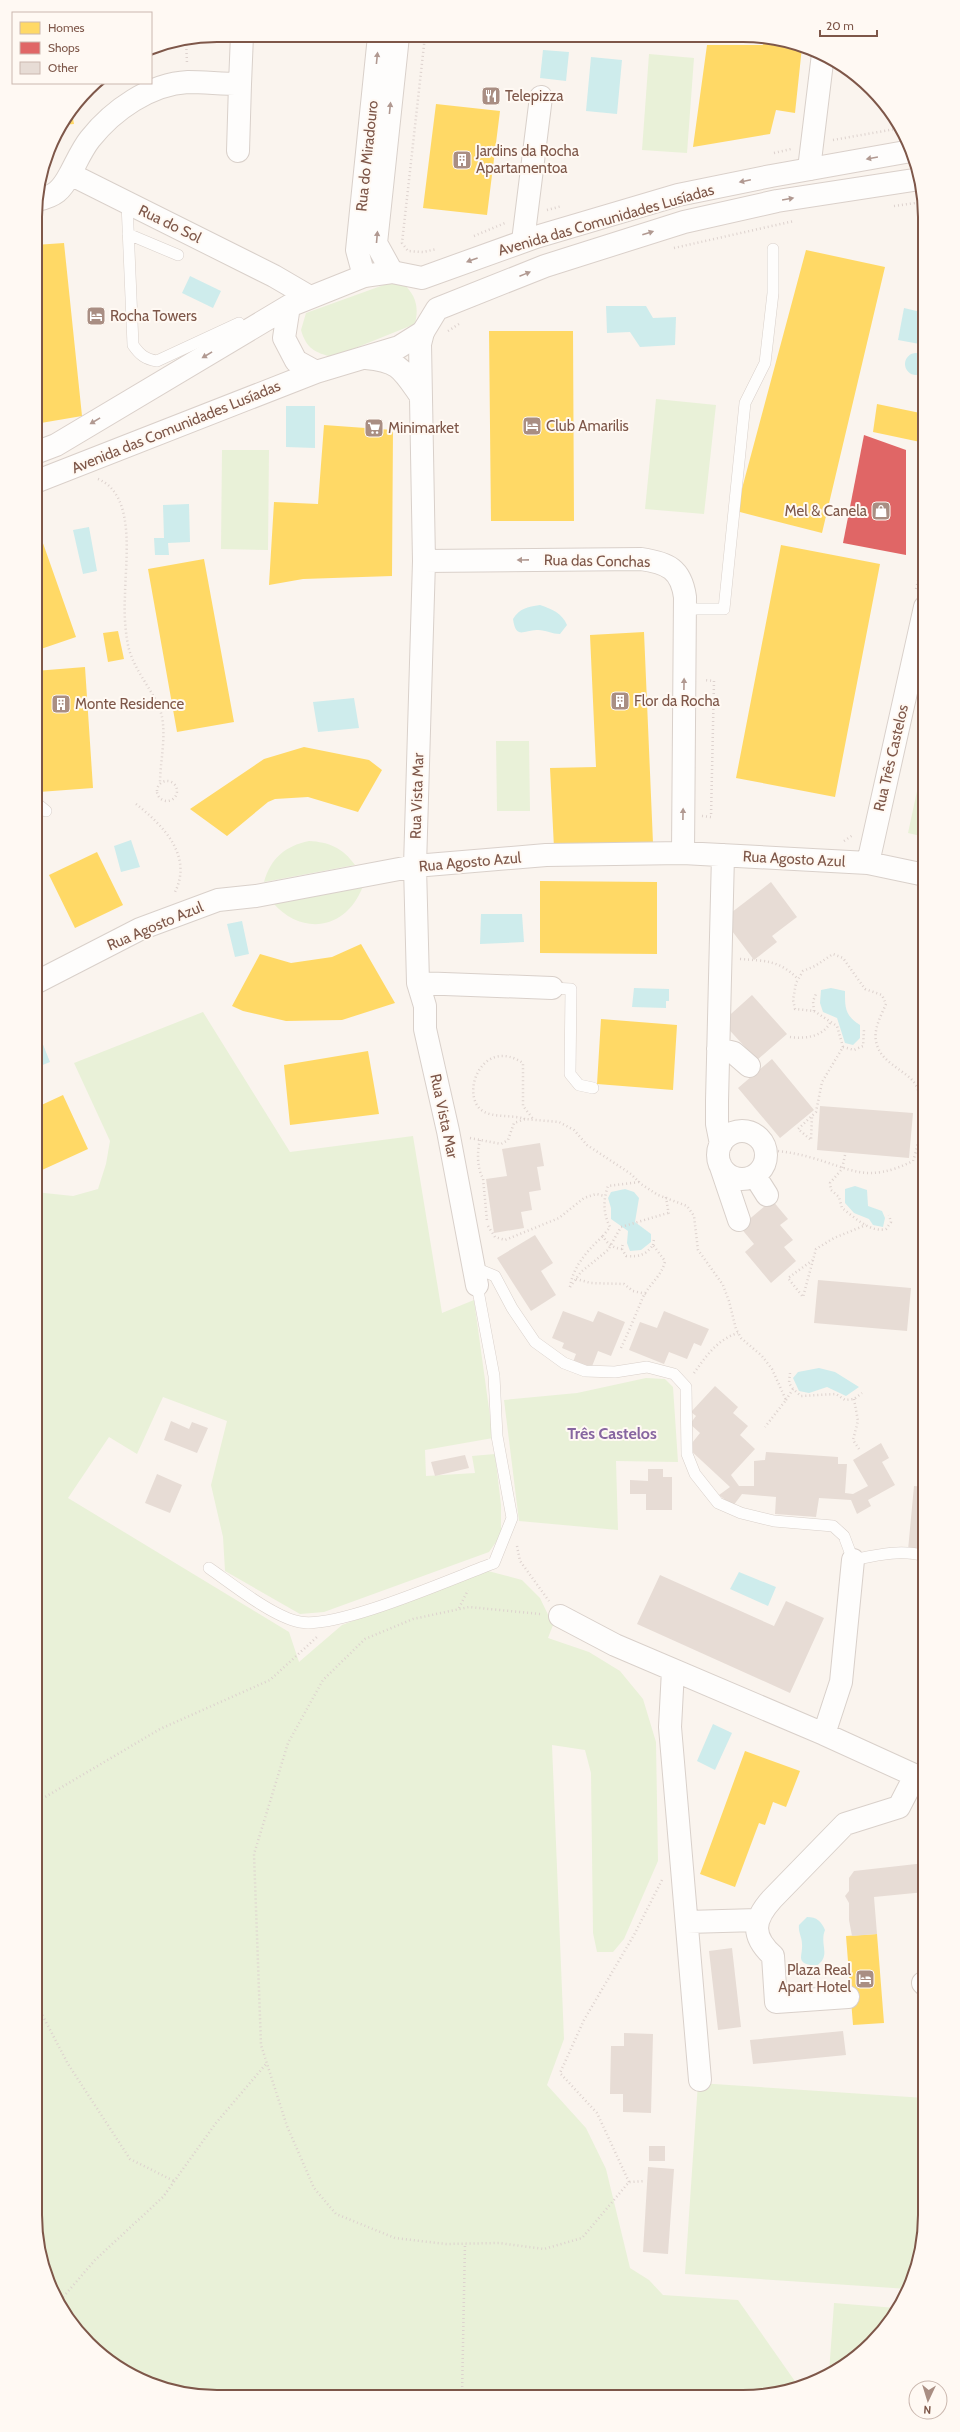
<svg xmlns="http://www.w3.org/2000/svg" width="960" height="2432" font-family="Cabin,sans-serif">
  <rect width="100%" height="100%" fill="#faf4ee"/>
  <path fill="#e9f1d8" d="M649,54l45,4 -7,95 -45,-3z
    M392,282l11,1c13,13 16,23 12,41l-82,33c-18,-4 -27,-9 -32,-27l5,-17z
    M656,399l60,6 -12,109 -59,-5z
    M222,450h47l-1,100 -47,-1z
    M496,741h33l1,70h-33z
    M925,754v83l-17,-4z
    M309,841c20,1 34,7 46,24l-91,17c7,-24 21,-36 45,-41z
    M363,886c-16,43 -60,51 -90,17z
    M203,1012l87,140 123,-16 29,177 32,-13 19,138 -68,12 1,26 49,-3 -3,-17 23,-2 6,51v30l-12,17 -165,60 -24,2 -75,-43 -2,-34 -12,-52 16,-64 -64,-24 -26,57 -28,-17 -41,61 221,134 10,30 43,-37 146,-54 34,9 18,18 13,27 -5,13 41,14 31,19 23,28 13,43 2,119 -34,78 -11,13h-16l-4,-19 -2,-160 -6,-23 -33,-5 12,294 -17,46 39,43 20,41 24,99 19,12 14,15 75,5 61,87 -9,4 -47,6 -561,-3 -46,-16 -47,-34 -30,-38 -18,-44 -6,-47v-1023l38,4 25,-7 8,-25 4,-23 -36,-78z
    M646,1378l19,1 8,8 5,75 -62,-1 2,69 -99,-9 -15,-121 73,-7z
    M698,2083l227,15v128l-14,58 -3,5 -223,-15z
    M834,2303l62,5c-17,28 -37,51 -67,65z"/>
  <path fill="#ceecec" d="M543,50l26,2 -3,29 -26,-3z
    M591,57l31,3 -5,54 -31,-3z
    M190,276l31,15 -8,17 -31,-15z
    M606,306h40l7,12 23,-1 -1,28 -35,2 -10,-15 -23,1z
    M904,308l21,5v32l-27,-5z
    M905 364a11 11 0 1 1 22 0a11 11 0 1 1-22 0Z
    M286,406h29v42l-29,-1z
    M189,504l1,38 -22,1 1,12h-14l-1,-17h10l-1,-33z
    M89,527l8,44 -14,3 -10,-44z
    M540,605c12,4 22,8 27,20l-7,9c-8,0 -14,-4 -22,-4 -13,-1 -22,11 -25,-11 7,-11 14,-12 27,-14z
    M354,698l5,30 -41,4 -5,-30z
    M131,840l9,27 -19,5 -7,-26z
    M481,914h41l2,28 -44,2z
    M242,921l7,33 -14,3 -8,-33z
    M634,988l35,1v12h-3v7l-34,-1z
    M831,988l14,3c0,18 0,24 15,34v13l-7,7 -8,-2 -8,-25 -14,-6 -3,-9 1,-13z
    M42,1042l8,20 -15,6v-23z
    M855,1186l12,4 1,16 14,5 3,7 -2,9 -10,-2 -4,-6 -15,-6 -9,-10v-14z
    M625,1189l9,3 5,6 -4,24 16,12v8l-10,8 -11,1 -3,-8 1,-12 -17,-12v-11l-3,-10 3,-6z
    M819,1368l16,4 24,15 -13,9 -19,-9 -18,6 -10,-2 -6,-13 5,-6z
    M739,1572l37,15 -8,19 -38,-17z
    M713,1724l19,9 -17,37 -18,-9z
    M807,1917c10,0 14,4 18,13 -6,15 7,26 -9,36 -22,-3 -13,-9 -14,-22 0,-7 -4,-12 -3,-19z"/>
  <path fill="#ffd966" d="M764,38h14l24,9 -7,66 -19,-3 -6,24 -77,13 14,-102h56z
    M436,104l64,7 -13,104 -64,-7z
    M72,113l2,11 -12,1 8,-10z
    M64,243l18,173 -47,8v-179z
    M806,250l79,17 -63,266 -86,-22z
    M489,331h84l1,190h-83z
    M877,404l48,10v29l-52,-11z
    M324,425l69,5 -1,146 -89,3 -34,6 5,-83 44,2z
    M38,529l38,108 -41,14v-121z
    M781,545l99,19 -45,233 -99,-19z
    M204,559l30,163 -57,10 -29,-163z
    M118,631l6,28 -16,3 -5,-29z
    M644,632l9,211 -99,5 -4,-80 46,-1 -6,-132z
    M85,667l8,121 -54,4 -4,-55v-66z
    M304,747l65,13 13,10 -24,42 -50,-15 -33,2 -7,3 -41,34 -37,-27 74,-50z
    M97,852l26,53 -48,23 -26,-53z
    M540,881l117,1v72l-117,-1z
    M361,944l34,59 -53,17 -56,1 -43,-10 -11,-5 28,-52 31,9 41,-6z
    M601,1019l76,6 -4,65 -76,-6z
    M368,1051l11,63 -89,11 -6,-60z
    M63,1095l25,54 -46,21 -7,-14v-48z
    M745,1751l55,20 -14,36 -13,-5 -8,23 -6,-2 -24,64 -35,-13z
    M877,1934l7,89 -31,2 -7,-89z"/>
  <path fill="#e06666" d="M864,435l42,15v105l-63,-12z"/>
  <path fill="#e7dcd5" d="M771,882l26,35 -25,19 5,6 -23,18 -31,-41z
    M752,995l35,39 -30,26 -35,-38z
    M772,1059l42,51 -34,28 -42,-50z
    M820,1106l93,7 -4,45 -92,-8z
    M540,1143l4,23 -7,1 4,23 -12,2 3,18 -11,2 3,16 -30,5 -8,-54 21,-3 -5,-27z
    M772,1200l16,19 -8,6 13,15 -9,7 12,14 -25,22 -26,-31 9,-8 -14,-17z
    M535,1235l18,28 -12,8 15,24 -25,16 -34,-53z
    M818,1280l93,8 -4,43 -93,-8z
    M563,1311l30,11 5,-11 27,11 -14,34 -13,-5 -7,18 -18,-7 3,-8 -14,-6 2,-5 -12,-5z
    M664,1311l45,18 -8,17 -7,-3 -7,16 -18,-7 -5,12 -35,-14 11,-28 17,6z
    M715,1386l23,21 -5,6 15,13 -8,9 15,14 -24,26 8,11h15v-25l11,-1 1,-8 72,5v7h9l-2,29 8,1 15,-8 -15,-26 28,-17 8,15 -7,4 13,23 -27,15 3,6 -14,8 -6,-14 -32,-2 -3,19 -41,-3 1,-17 -34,-3 -9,12 -14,-11 11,-8 -42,-39 12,-15 -10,-9 6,-8 -5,-4z
    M171,1421l18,8 3,-7 16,6 -11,25 -33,-13z
    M465,1455l4,13 -34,8 -4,-14z
    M648,1469h15v8h9v33h-26v-16h-16v-14l18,1z
    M157,1474l25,11 -12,28 -25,-10z
    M914,1486l11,1 -4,47h4v17l-17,-1z
    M660,1575l114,51 12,-25 38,17 -34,75 -153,-69z
    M925,1863v29l-51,5 3,37 -25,2 -3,-16v-17l-4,-7 4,-5v-13l5,-7z
    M732,1948l9,79 -23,3 -9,-79z
    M843,2031l3,24 -93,9 -3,-24z
    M624,2033l29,1 -2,79 -28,-1v-18h-13l1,-48h13z
    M649,2146h16v15h-16z
    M648,2167l26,2 -6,85 -25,-2z"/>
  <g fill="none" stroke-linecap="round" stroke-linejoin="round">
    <g stroke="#d9d0ca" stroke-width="12">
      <path id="lane" d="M127,203l6,142c7,10 12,14 24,16l82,-38
        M128,234l50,21
        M685,609h39l21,-206 20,-40 8,-70v-44
        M35,802l11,9
        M552,988l19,1 -1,85 9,11 14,3
        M473,1267l22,9 17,32 23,34 29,21 21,8 30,1 32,-5 27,7 12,13 1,67 8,20 23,29 23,10 33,8 59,5 11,10 9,24c24,-5 48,-11 72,-4
        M209,1568c23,16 64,49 91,54 39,7 153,-44 194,-59l18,-45 -15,-82 -3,-60 -17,-91"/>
    </g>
    <g stroke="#d9d0ca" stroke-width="24">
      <path id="street" d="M240,84l2,-49
        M809,169l14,-115
        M70,174c6,-11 12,-25 20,-35 23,-29 60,-55 98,-57 17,0 34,2 52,2l-2,67
        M37,200c18,-4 24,-9 33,-26l204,102 36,21
        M523,241l18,-144
        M392,272l-16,-29 22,-207
        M364,276l-7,-26 22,-214
        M423,332l-3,12 4,217 -9,305 3,117 7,23v23l23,102 29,154
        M366,358c33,3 36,11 54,37
        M424,561l217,-2c27,4 40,10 44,38l-2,256
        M868,863l57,-256
        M35,983l105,-54 78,-29 38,-4 159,-30 131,-11 137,-2 185,10 57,12
        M418,983l134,5
        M718,1049l16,4 15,13
        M718 1155a24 24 0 1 1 48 0a24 24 0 1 1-48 0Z
        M721,1144l-4,-20v-23l6,-246
        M720,1164l19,56
        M755,1176l12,19
        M560,1616l55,29 209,89 101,46
        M673,1670l-3,57 30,353
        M824,1734l17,-52 12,-122
        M687,1922l71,-2
        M923,1983l2,2
        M848,1997l-72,5 -3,-46c-22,-20 -20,-36 -1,-57l73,-75 54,-17 16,-31"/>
    </g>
    <g stroke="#dad0ca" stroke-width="24">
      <path id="secondary" d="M289,306l-5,32 12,23 20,11
        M35,453l21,-8 233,-139 75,-30 28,-4 30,6 114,-41 142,-42 93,-19 140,-25
        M35,482l281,-110 83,-25 24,-15 14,-23 108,-43 139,-44 93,-21 143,-22"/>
    </g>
    <path stroke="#ddd2ce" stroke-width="2.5" stroke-dasharray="1 3" stroke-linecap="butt" d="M425,36l-23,207 6,8 15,1 14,-3
      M186,41l1,22
      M833,140l68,-12
      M774,153l17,-4
      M894,206l29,-4
      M547,210l15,-4
      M474,236l31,-13
      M674,248l120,-27
      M448,331l11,-7
      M98,479c39,16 27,83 27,117 -1,16 0,33 3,49 5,25 25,44 33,68 6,21 -1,49 -1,70
      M916,589l9,-37
      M157 791a10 10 0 1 1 20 0a10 10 0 1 1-20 0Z
      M136,804c28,22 58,53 38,90
      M702,816l9,1 3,-136 -10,-1
      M844,841l9,-6
      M740,959c26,2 39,1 58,20
      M814,1011l-1,-10 3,-7
      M790,1037c15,2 32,0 40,-14
      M843,1047l11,3 9,-4 1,-16
      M525,1119c-14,-5 -33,0 -45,-10 -19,-19 4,-72 43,-46v43l11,14
      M470,1138l31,6 7,-4 6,-17 11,-4 34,3 15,8 13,15 44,29 10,10 17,11 29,11 7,10 4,34 25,35 6,16 7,28 5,9 21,18 10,13 14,31 -21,27
      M480,1140c-3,11 -3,29 3,38l4,43
      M766,1150c15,1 29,3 43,7 44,12 57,27 104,4 7,-19 14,-64 0,-80 -11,-12 -31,-19 -36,-36 -5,-14 4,-29 9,-41l-4,-9 -17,-6 -22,-31 -10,-4 -18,12 -12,5 -7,12 -3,17 2,9 19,2 23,15 6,21 -21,35 -6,30 -18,17 13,11 1,-24
      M845,1155l-3,14 -12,14 1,7 8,7 3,11c13,10 29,25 44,21l5,-7 -2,-7
      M666,1197l3,19
      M488,1226l7,11 10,3 54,-22 25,-20 12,-4 9,2
      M653,1245l1,-6
      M622,1249c-9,-1 -15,-5 -19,-13l7,-9c-7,-14 -7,-27 -2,-41l31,-4
      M813,1260l-10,37 -15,-19 25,-18 3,-11 18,-11 32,-13
      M576,1279l15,4 33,1 9,7 13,3
      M570,1287l11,-15 27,-22 13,-23 47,-14
      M570,1287c3,-21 18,-37 33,-51
      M621,1348c8,-17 15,-34 22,-51 7,-14 19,-21 22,-36l-12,-16c-7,10 -14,12 -27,11l-4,-7 1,-7
      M694,1373c12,-17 24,-34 44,-40
      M790,1373l-1,10 4,6
      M854,1399l4,22 -5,19 6,9
      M786,1400l7,-11 8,7 35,-2 9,6 9,-1 8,-6
      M517,1546l3,15 29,40
      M459,1608l9,-18
      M540,1614l-71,-7 -56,12 -48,20 -42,41 -35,63 -34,111 7,191 26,81 27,62 22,26 59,24 51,6 53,-1 45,6 38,-11 47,-56 16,-1
      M35,1803l125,-74 110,-49 47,-43
      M35,1977v-10
      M35,2001l33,63 62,95 44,22
      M629,2182l-32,-69 -37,-40 24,-53 50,-85 28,-55
      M58,2303l37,-43 68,-63 53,-74 50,-59
      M462,2395l3,-152"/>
    <use href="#lane" stroke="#fefdfc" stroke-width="11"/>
    <use href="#street" stroke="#fefdfc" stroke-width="22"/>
    <use href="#secondary" stroke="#fefdfc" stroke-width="22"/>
  </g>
  <defs><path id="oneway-solid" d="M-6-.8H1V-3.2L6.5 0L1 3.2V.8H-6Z"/></defs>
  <g fill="#b19991">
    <use href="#oneway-solid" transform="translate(377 58) rotate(-84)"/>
    <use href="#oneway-solid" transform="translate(390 108) rotate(-84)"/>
    <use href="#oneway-solid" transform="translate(872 158) rotate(170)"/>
    <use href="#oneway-solid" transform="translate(745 181) rotate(168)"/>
    <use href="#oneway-solid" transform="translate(788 199) rotate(-10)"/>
    <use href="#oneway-solid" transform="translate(648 233) rotate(-18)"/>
    <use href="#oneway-solid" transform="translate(377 237) rotate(-85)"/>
    <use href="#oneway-solid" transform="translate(472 260) rotate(160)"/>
    <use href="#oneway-solid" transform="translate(525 274) rotate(-22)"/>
    <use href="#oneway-solid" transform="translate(207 355) rotate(149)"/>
    <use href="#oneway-solid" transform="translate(95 421) rotate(149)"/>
    <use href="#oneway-solid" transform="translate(523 560) rotate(179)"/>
    <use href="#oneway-solid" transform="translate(684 684) rotate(-89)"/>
    <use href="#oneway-solid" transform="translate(683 814) rotate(-89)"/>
  </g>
  <defs>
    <g id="restaurant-square" transform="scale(1)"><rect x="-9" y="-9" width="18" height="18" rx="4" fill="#a98e83" stroke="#fff9f3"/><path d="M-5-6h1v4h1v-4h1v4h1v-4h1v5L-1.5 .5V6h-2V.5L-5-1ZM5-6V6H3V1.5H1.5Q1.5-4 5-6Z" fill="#fff"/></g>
    <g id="building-square" transform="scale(1)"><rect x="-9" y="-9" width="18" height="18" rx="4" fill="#a98e83" stroke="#fff9f3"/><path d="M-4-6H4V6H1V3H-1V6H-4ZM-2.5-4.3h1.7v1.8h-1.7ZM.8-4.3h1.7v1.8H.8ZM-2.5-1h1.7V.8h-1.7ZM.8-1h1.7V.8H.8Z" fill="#fff"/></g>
    <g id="hotel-square" transform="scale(1)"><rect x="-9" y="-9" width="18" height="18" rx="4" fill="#a98e83" stroke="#fff9f3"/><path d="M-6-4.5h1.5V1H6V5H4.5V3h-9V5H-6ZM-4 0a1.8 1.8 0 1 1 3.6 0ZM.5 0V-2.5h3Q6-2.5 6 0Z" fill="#fff"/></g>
    <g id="supermarket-square" transform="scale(1)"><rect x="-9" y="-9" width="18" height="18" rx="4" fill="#a98e83" stroke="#fff9f3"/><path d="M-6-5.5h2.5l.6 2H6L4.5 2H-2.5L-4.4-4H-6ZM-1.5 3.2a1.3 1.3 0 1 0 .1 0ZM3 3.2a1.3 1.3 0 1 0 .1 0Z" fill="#fff"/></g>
    <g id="shop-square" transform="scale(1)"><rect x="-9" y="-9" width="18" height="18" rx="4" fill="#a98e83" stroke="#fff9f3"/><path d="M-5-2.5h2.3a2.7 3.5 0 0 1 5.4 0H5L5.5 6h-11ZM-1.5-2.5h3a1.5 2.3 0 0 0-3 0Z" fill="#fff"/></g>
  </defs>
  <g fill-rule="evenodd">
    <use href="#restaurant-square" x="491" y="96"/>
    <use href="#building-square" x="462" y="160"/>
    <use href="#hotel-square" x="96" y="316"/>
    <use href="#hotel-square" x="532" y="426"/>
    <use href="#supermarket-square" x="374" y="428"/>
    <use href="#shop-square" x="881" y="511"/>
    <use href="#building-square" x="620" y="701"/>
    <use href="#building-square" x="61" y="704"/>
    <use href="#hotel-square" x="865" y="1979"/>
  </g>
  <g text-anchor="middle" stroke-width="4" stroke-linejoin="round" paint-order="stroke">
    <g font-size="15" fill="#7e5749" stroke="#fff9f3" text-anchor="start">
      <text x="505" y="101">Telepizza</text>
      <text x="476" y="156">Jardins da Rocha<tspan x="476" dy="17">Apartamentoa</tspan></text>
      <text x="110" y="321">Rocha Towers</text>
      <text x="546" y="431">Club Amarilis</text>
      <text x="388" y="433">Minimarket</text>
      <text x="867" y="516" text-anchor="end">Mel &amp; Canela</text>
      <text x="634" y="706">Flor da Rocha</text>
      <text x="75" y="709">Monte Residence</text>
      <text x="851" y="1975" text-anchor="end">Plaza Real<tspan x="851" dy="17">Apart Hotel</tspan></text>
    </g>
    <g font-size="15" fill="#7e5749" stroke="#fff9f3">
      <text transform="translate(367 156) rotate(-84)" y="5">Rua do Miradouro</text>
      <text transform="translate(606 220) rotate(-16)" y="5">Avenida das Comunidades Lusíadas</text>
      <text transform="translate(170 224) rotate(26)" y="5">Rua do Sol</text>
      <text transform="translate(176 427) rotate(-22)" y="5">Avenida das Comunidades Lusíadas</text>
      <text transform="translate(597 561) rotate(1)" y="5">Rua das Conchas</text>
      <text transform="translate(891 758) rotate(-77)" y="5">Rua Três Castelos</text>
      <text transform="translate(417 796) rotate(-88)" y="5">Rua Vista Mar</text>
      <text transform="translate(794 859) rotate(3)" y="5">Rua Agosto Azul</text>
      <text transform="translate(470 862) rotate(-5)" y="5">Rua Agosto Azul</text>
      <text transform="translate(155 926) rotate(-23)" y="5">Rua Agosto Azul</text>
      <text transform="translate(444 1116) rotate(78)" y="5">Rua Vista Mar</text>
    </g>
    <g font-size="16" font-weight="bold" fill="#8766a0" stroke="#fff9f3">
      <text x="612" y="1439">Três Castelos</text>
    </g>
  </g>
  <path d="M0 0H960V2432H0ZM217 42H743A175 175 0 0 1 918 217V2215A175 175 0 0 1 743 2390H217A175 175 0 0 1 42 2215V217A175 175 0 0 1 217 42Z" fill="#fff9f3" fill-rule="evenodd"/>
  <path fill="none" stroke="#7e5749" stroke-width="2" d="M217 42H743A175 175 0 0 1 918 217V2215A175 175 0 0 1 743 2390H217A175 175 0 0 1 42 2215V217A175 175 0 0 1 217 42Z"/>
  <rect x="12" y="12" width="140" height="72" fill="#fff9f3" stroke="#cbb8af"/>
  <rect x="20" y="22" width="20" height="12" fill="#ffd966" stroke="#cbb8af"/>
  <text x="48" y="32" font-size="12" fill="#7e5749">Homes</text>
  <rect x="20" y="42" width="20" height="12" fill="#e06666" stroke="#cbb8af"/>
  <text x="48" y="52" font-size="12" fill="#7e5749">Shops</text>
  <rect x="20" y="62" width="20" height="12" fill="#e7dcd5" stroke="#cbb8af"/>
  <text x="48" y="72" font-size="12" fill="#7e5749">Other</text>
  <g transform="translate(928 2400) rotate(184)"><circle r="19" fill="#fff9f3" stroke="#cbb8af"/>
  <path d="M0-3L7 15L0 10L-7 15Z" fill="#a98e83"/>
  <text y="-6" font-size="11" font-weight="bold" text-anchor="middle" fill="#7e5749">N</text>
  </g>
  <path d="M820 30v6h57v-6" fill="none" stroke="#7e5749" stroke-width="2"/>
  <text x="826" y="30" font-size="12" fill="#7e5749" stroke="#fff9f3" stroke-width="3" paint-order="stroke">20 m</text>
</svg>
